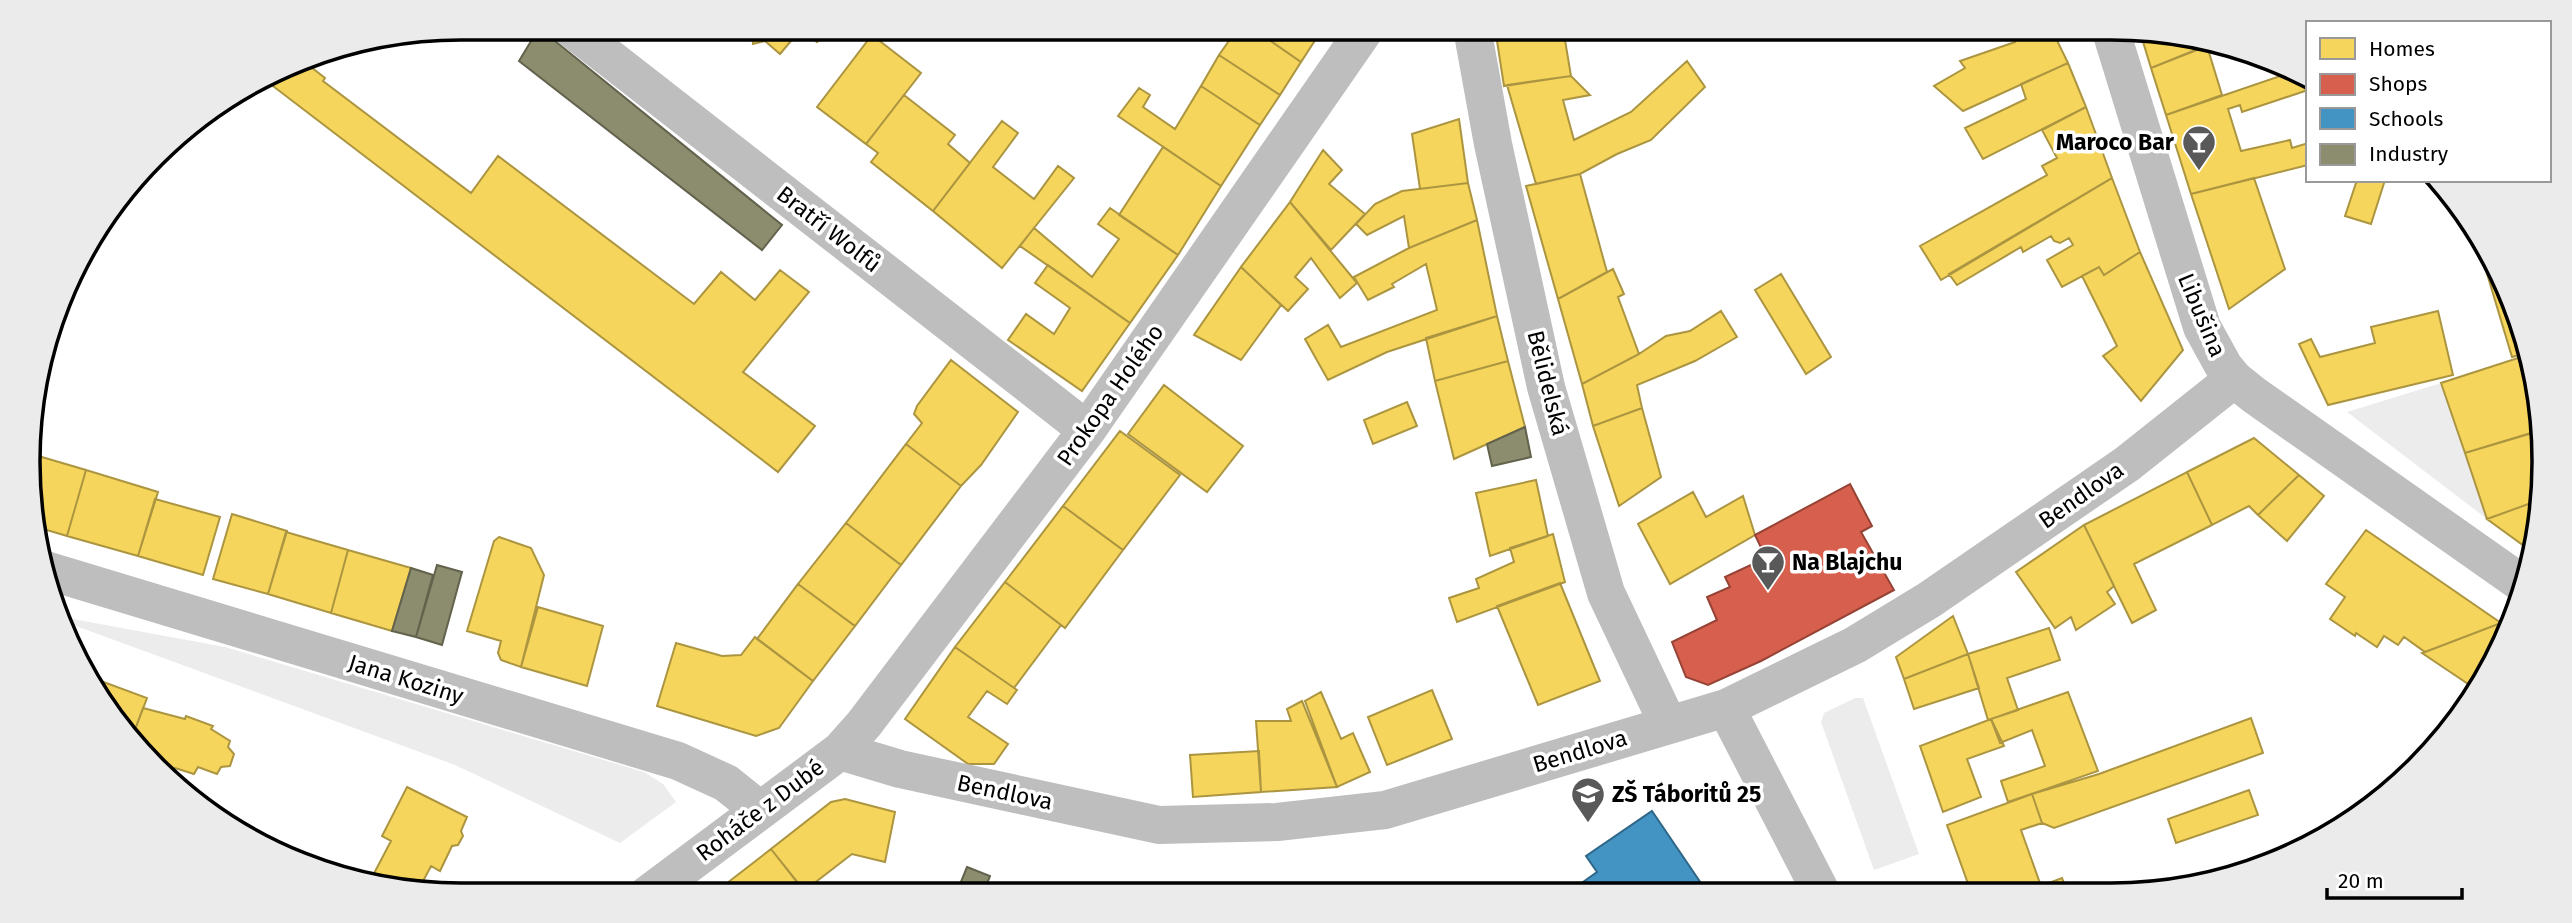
<svg xmlns="http://www.w3.org/2000/svg" width="2572" height="923" font-family="'Fira Sans',sans-serif">
  <rect width="100%" height="100%" fill="#fff"/>
  <path fill="#ececec" d="M2441,383l46,136 -140,-107z
    M62,617l163,30 419,125 19,12 13,18 -56,41 -165,-78 -390,-143z
    M1855,698h8l56,156 -45,16 -53,-148 3,-9z"/>
  <path fill="#f6d55c" stroke="#ac9540" stroke-width="2" d="M749,28h80l-12,14 -16,-13 -21,25 -15,-13 -12,3 1,-12z
    M1238,28h14l49,34 -21,33 -61,-40z
    M1252,28h71l-22,34z
    M1495,28h68l8,48 -67,10z
    M2011,28h40l17,35 -105,48 -29,-25 31,-18 -5,-7 55,-19z
    M2140,32l55,7 3,10 -47,19z
    M872,35l49,38 -55,71 -49,-37z
    M2207,46l15,49 -56,20 -15,-47z
    M1219,55l61,40 -20,30 -59,-39z
    M302,60l23,18 -2,3 148,112 27,-37 196,148 27,-32 34,28 25,-30 29,22 -66,80 72,54 -37,46 -513,-392z
    M1687,61l18,26 -54,53 -34,14 -37,20 -44,10 -29,-99 64,-9 19,19 -27,5 11,40 57,-28z
    M2068,63l18,44 -103,52 -18,-31 61,-29 -5,-15z
    M2286,74l22,11v5l-66,22 -2,-7 -12,4 13,42 49,-11 2,8 16,-5v22l-117,29 -25,-79z
    M1201,86l59,39 -39,61 -103,-70 21,-28 11,7 -7,12 32,22z
    M904,95l51,40 -7,9 22,19 -37,48 -62,-49 7,-9 -12,-9z
    M2086,107l26,71 -171,102 -21,-34 127,-71 -5,-9 15,-8 -15,-28z
    M1459,119l9,64 -48,6 -8,-55z
    M1002,121l16,12 -25,34 41,32 24,-33 16,12 -72,90 -69,-57z
    M1163,147l58,39 -43,69 -59,-40z
    M1323,150l19,20 -13,14 36,30 -34,36 -41,-48z
    M1580,174l27,98 -49,27 -32,-113z
    M2112,178l28,74 -36,23 -5,-8 -37,20 -15,-27 26,-15 -4,-7 -9,5 -6,-2 -3,-5 -28,16 -2,-5 -64,38 -8,-11z
    M2254,178l31,91 -56,40 -38,-115z
    M2357,180h28l-14,44 -26,-8z
    M1468,183l9,37 -68,28 -5,-32 -37,19 -11,-11 19,-20 27,-13z
    M1290,202l67,81 -17,15 -29,-40 -16,19 13,12 -20,22 -47,-44z
    M1110,208l68,47 -48,68 -110,-77 14,-18 58,49 27,-38 -21,-15z
    M1477,220l20,96 -110,36 -59,28 -23,-41 23,-14 13,22 96,-37 -11,-46 -34,20 2,3 -26,13 -14,-23 55,-29z
    M2140,252l43,98 -42,51 -38,-45 14,-10 -35,-70 17,-9 5,8z
    M1048,265l82,58 -48,68 -74,-51 18,-26 28,20 16,-26 -35,-25z
    M2493,265l30,89 -11,3 -27,-90z
    M1241,267l40,38 -40,55 -47,-25z
    M1613,269l11,25 -6,3 21,57 -57,30 -24,-85z
    M1781,274l50,83 -25,17 -51,-84z
    M1721,311l16,26 -42,24 -58,24 5,23 -49,18 -11,-42 57,-30 27,-18 24,-5z
    M2438,311l15,64 -125,30 -29,-61 12,-5 9,18 55,-14 -4,-16z
    M1497,316l11,45 -73,20 -9,-43z
    M2518,358l21,73 -74,22 -24,-70z
    M951,360l67,52 -37,53 -20,21 -55,-42 16,-21 -8,-9 3,-8z
    M1508,361l17,66 -71,32 -19,-78z
    M1164,385l79,61 -36,46 -79,-58z
    M1407,402l10,24 -44,18 -9,-24z
    M1642,408l19,69 -42,29 -26,-80z
    M1120,431l60,44 -57,75 -60,-44z
    M2537,431l-3,71 -47,17 -22,-66z
    M2254,438l45,37 -41,40 -9,-9 -37,19 -25,-53z
    M906,444l55,42 -60,79 -55,-42z
    M35,455l51,15 -19,66 -27,-8z
    M86,470l72,22 -20,64 -71,-20z
    M2187,472l25,53 -78,39 22,46 -24,13 -48,-98z
    M2299,475l25,21 -37,45 -29,-26z
    M1536,480l12,56 -58,20 -14,-63z
    M1693,492l13,25 37,-21 12,39 -85,49 -32,-60z
    M155,499l65,18 -17,58 -65,-19z
    M2534,502l-3,49 -44,-32z
    M1063,506l60,44 -58,78 -60,-46z
    M232,514l55,17 -19,63 -55,-15z
    M846,523l55,42 -46,61 -57,-42z
    M2084,525l30,61 -7,6 8,12 -39,26 -5,-13 -16,11 -39,-56z
    M2366,530l135,93 -76,29 -21,-15 -6,8 -14,-9 -7,11 -21,-14 -1,3 -25,-17 15,-22 -19,-13z
    M286,532l62,18 -17,63 -63,-19z
    M1553,534l12,48 -108,40 -8,-24 30,-10 -3,-9 38,-17 -4,-14z
    M499,537l32,11 13,27 -23,92 -20,-7 -3,-7 3,-12 -34,-10 27,-90z
    M348,550l63,18 -19,63 -61,-18z
    M1005,582l56,43 -47,63 -59,-41z
    M1560,583l40,98 -62,24 -41,-99z
    M798,584l57,42 -42,55 -56,-42z
    M538,607l65,19 -16,60 -66,-19z
    M1953,616l15,38 -64,25 -8,-22z
    M2501,623l6,4 -21,52 -9,11 -55,-37z
    M2049,628l11,32 -53,18 11,32 -30,10 -20,-66z
    M755,637l58,44 -34,47 -23,8 -99,-30 19,-63 46,13 19,-1z
    M955,647l62,43 -10,14 -20,-13 -19,26 40,27 -14,20h-26l-63,-45z
    M1968,654l11,34 -65,21 -10,-30z
    M90,677l57,21 -14,37 -32,-32z
    M1432,690l20,49 -65,26 -19,-48z
    M1321,692l20,47 12,-6 17,39 -33,15 -32,-86z
    M2068,692l30,79 -90,31 -7,-21 44,-15 -13,-36 -32,13 -9,-24z
    M1302,701l35,86 -76,5 -5,-71h35l-4,-12z
    M143,708l42,11 1,-3 27,10 -2,3 19,12 -2,6 6,7 -4,12 -9,1 -4,7 -19,-7 -4,7 -19,-6 -2,6 -40,-39z
    M2251,718l12,35 -209,75 -12,-5 -10,-29 67,-20z
    M1991,719l13,27 -37,13 14,38 -38,15 -23,-66z
    M1259,751l2,41 -68,5 -3,-42z
    M2410,770l-13,17 -5,3 -5,-11z
    M407,787l60,30 -6,14 2,5 -5,9 -6,1 -12,25 -9,-5 -12,23 -50,-6 22,-42 -9,-5z
    M2249,790l9,25 -82,28 -8,-24z
    M2032,794l10,29 -21,7 20,56 21,-8 5,13 -96,1 -24,-67z
    M845,799l50,13 -10,50 -33,-8 -48,37 -33,-42 60,-47z
    M771,849l36,45h-82l-7,-4z"/>
  <path fill="#d6604d" stroke="#964336" stroke-width="2" d="M1850,484l22,42 -11,6 33,58 -133,71 -53,24 -22,-8 -14,-35 45,-22 -10,-23 23,-10 -5,-10 41,-19 -11,-23z"/>
  <path fill="#4393c3" stroke="#2f6788" stroke-width="2" d="M1652,811l55,81 -128,1 -3,-6 21,-15 -11,-16z"/>
  <path fill="#8c8c6e" stroke="#62624d" stroke-width="2" d="M539,28l243,197 -20,25 -243,-189z
    M1525,427l6,30 -39,9 -5,-22z
    M437,565l25,7 -20,73 -26,-8z
    M411,568l22,7 -17,62 -24,-6z
    M967,867l23,9 -7,18h-27z"/>
  <g fill="none" stroke-linecap="round" stroke-linejoin="round">
    <path stroke="#bebebe" stroke-width="38" d="M571,28l516,402
      M1472,28l21,116 53,243 60,206 62,131
      M2110,28l92,299 22,40 10,12 20,16 270,190
      M42,569l636,192 48,22 34,27
      M1726,708l95,184
      M840,751l60,18 259,56 118,-3 108,-12 341,-102 129,-63 74,-45 198,-136 107,-85
      M647,895l193,-144 24,-27 223,-294 279,-402"/>
  </g>
  <defs>
    <g id="bar-pin" transform="scale(1.75)"><path d="M0 17L-7.5 6A9.5 9.5 0 1 1 7.5 6Z" fill="#595959" stroke="#fff"/><path d="M-6-5H6L.8 .8V4.5H3.5V6h-7V4.5H-.8V.8Z" fill="#fff"/></g>
    <g id="school-pin" transform="scale(1.75)"><path d="M0 17L-7.5 6A9.5 9.5 0 1 1 7.5 6Z" fill="#595959" stroke="#fff"/><path d="M0-5L7-2L0 1L-7-2ZM-4 1L0 2.5L4 1V4Q0 6-4 4Z" fill="#fff"/></g>
  </defs>
  <g fill-rule="evenodd">
    <use href="#bar-pin" x="2199" y="142"/>
    <use href="#bar-pin" x="1768" y="562"/>
    <use href="#school-pin" x="1588" y="794"/>
  </g>
  <g text-anchor="middle" stroke-width="7" stroke-linejoin="round" paint-order="stroke">
    <g font-size="23" font-weight="bold" fill="#000" stroke="#fff" text-anchor="start">
      <text x="2174" y="150" text-anchor="end">Maroco Bar</text>
      <text x="1792" y="570">Na Blajchu</text>
      <text x="1612" y="802">ZŠ Táboritů 25</text>
    </g>
    <g font-size="23" fill="#000" stroke="#fff">
      <text transform="translate(829 229) rotate(38)" y="8">Bratří Wolfů</text>
      <text transform="translate(2202 315) rotate(67)" y="8">Libušina</text>
      <text transform="translate(1548 383) rotate(76)" y="8">Bělidelská</text>
      <text transform="translate(1110 395) rotate(-55)" y="8">Prokopa Holého</text>
      <text transform="translate(2081 495) rotate(-35)" y="8">Bendlova</text>
      <text transform="translate(406 679) rotate(17)" y="8">Jana Koziny</text>
      <text transform="translate(1580 751) rotate(-17)" y="8">Bendlova</text>
      <text transform="translate(1005 792) rotate(12)" y="8">Bendlova</text>
      <text transform="translate(760 810) rotate(-37)" y="8">Roháče z Dubé</text>
    </g>
  </g>
  <path d="M0 0H2572V923H0ZM461 40H2111A421 421 0 0 1 2532 461V462A421 421 0 0 1 2111 883H461A421 421 0 0 1 40 462V461A421 421 0 0 1 461 40Z" fill="#ebebeb" fill-rule="evenodd"/>
  <path fill="none" stroke="#000" stroke-width="3.5" d="M461 40H2111A421 421 0 0 1 2532 461V462A421 421 0 0 1 2111 883H461A421 421 0 0 1 40 462V461A421 421 0 0 1 461 40Z"/>
  <rect x="2306" y="21" width="245" height="161" fill="#ffffff" stroke="#999999" stroke-width="2"/>
  <rect x="2320" y="38" width="35" height="21" fill="#f6d55c" stroke="#999999" stroke-width="2"/>
  <text x="2369" y="56" font-size="21" fill="#000000">Homes</text>
  <rect x="2320" y="74" width="35" height="21" fill="#d6604d" stroke="#999999" stroke-width="2"/>
  <text x="2369" y="91" font-size="21" fill="#000000">Shops</text>
  <rect x="2320" y="108" width="35" height="21" fill="#4393c3" stroke="#999999" stroke-width="2"/>
  <text x="2369" y="126" font-size="21" fill="#000000">Schools</text>
  <rect x="2320" y="144" width="35" height="21" fill="#8c8c6e" stroke="#999999" stroke-width="2"/>
  <text x="2369" y="161" font-size="21" fill="#000000">Industry</text>
  <path d="M2327 888v10h135v-10" fill="none" stroke="#000000" stroke-width="3.5"/>
  <text x="2338" y="888" font-size="21" fill="#000000" stroke="#ffffff" stroke-width="5" paint-order="stroke">20 m</text>
</svg>
